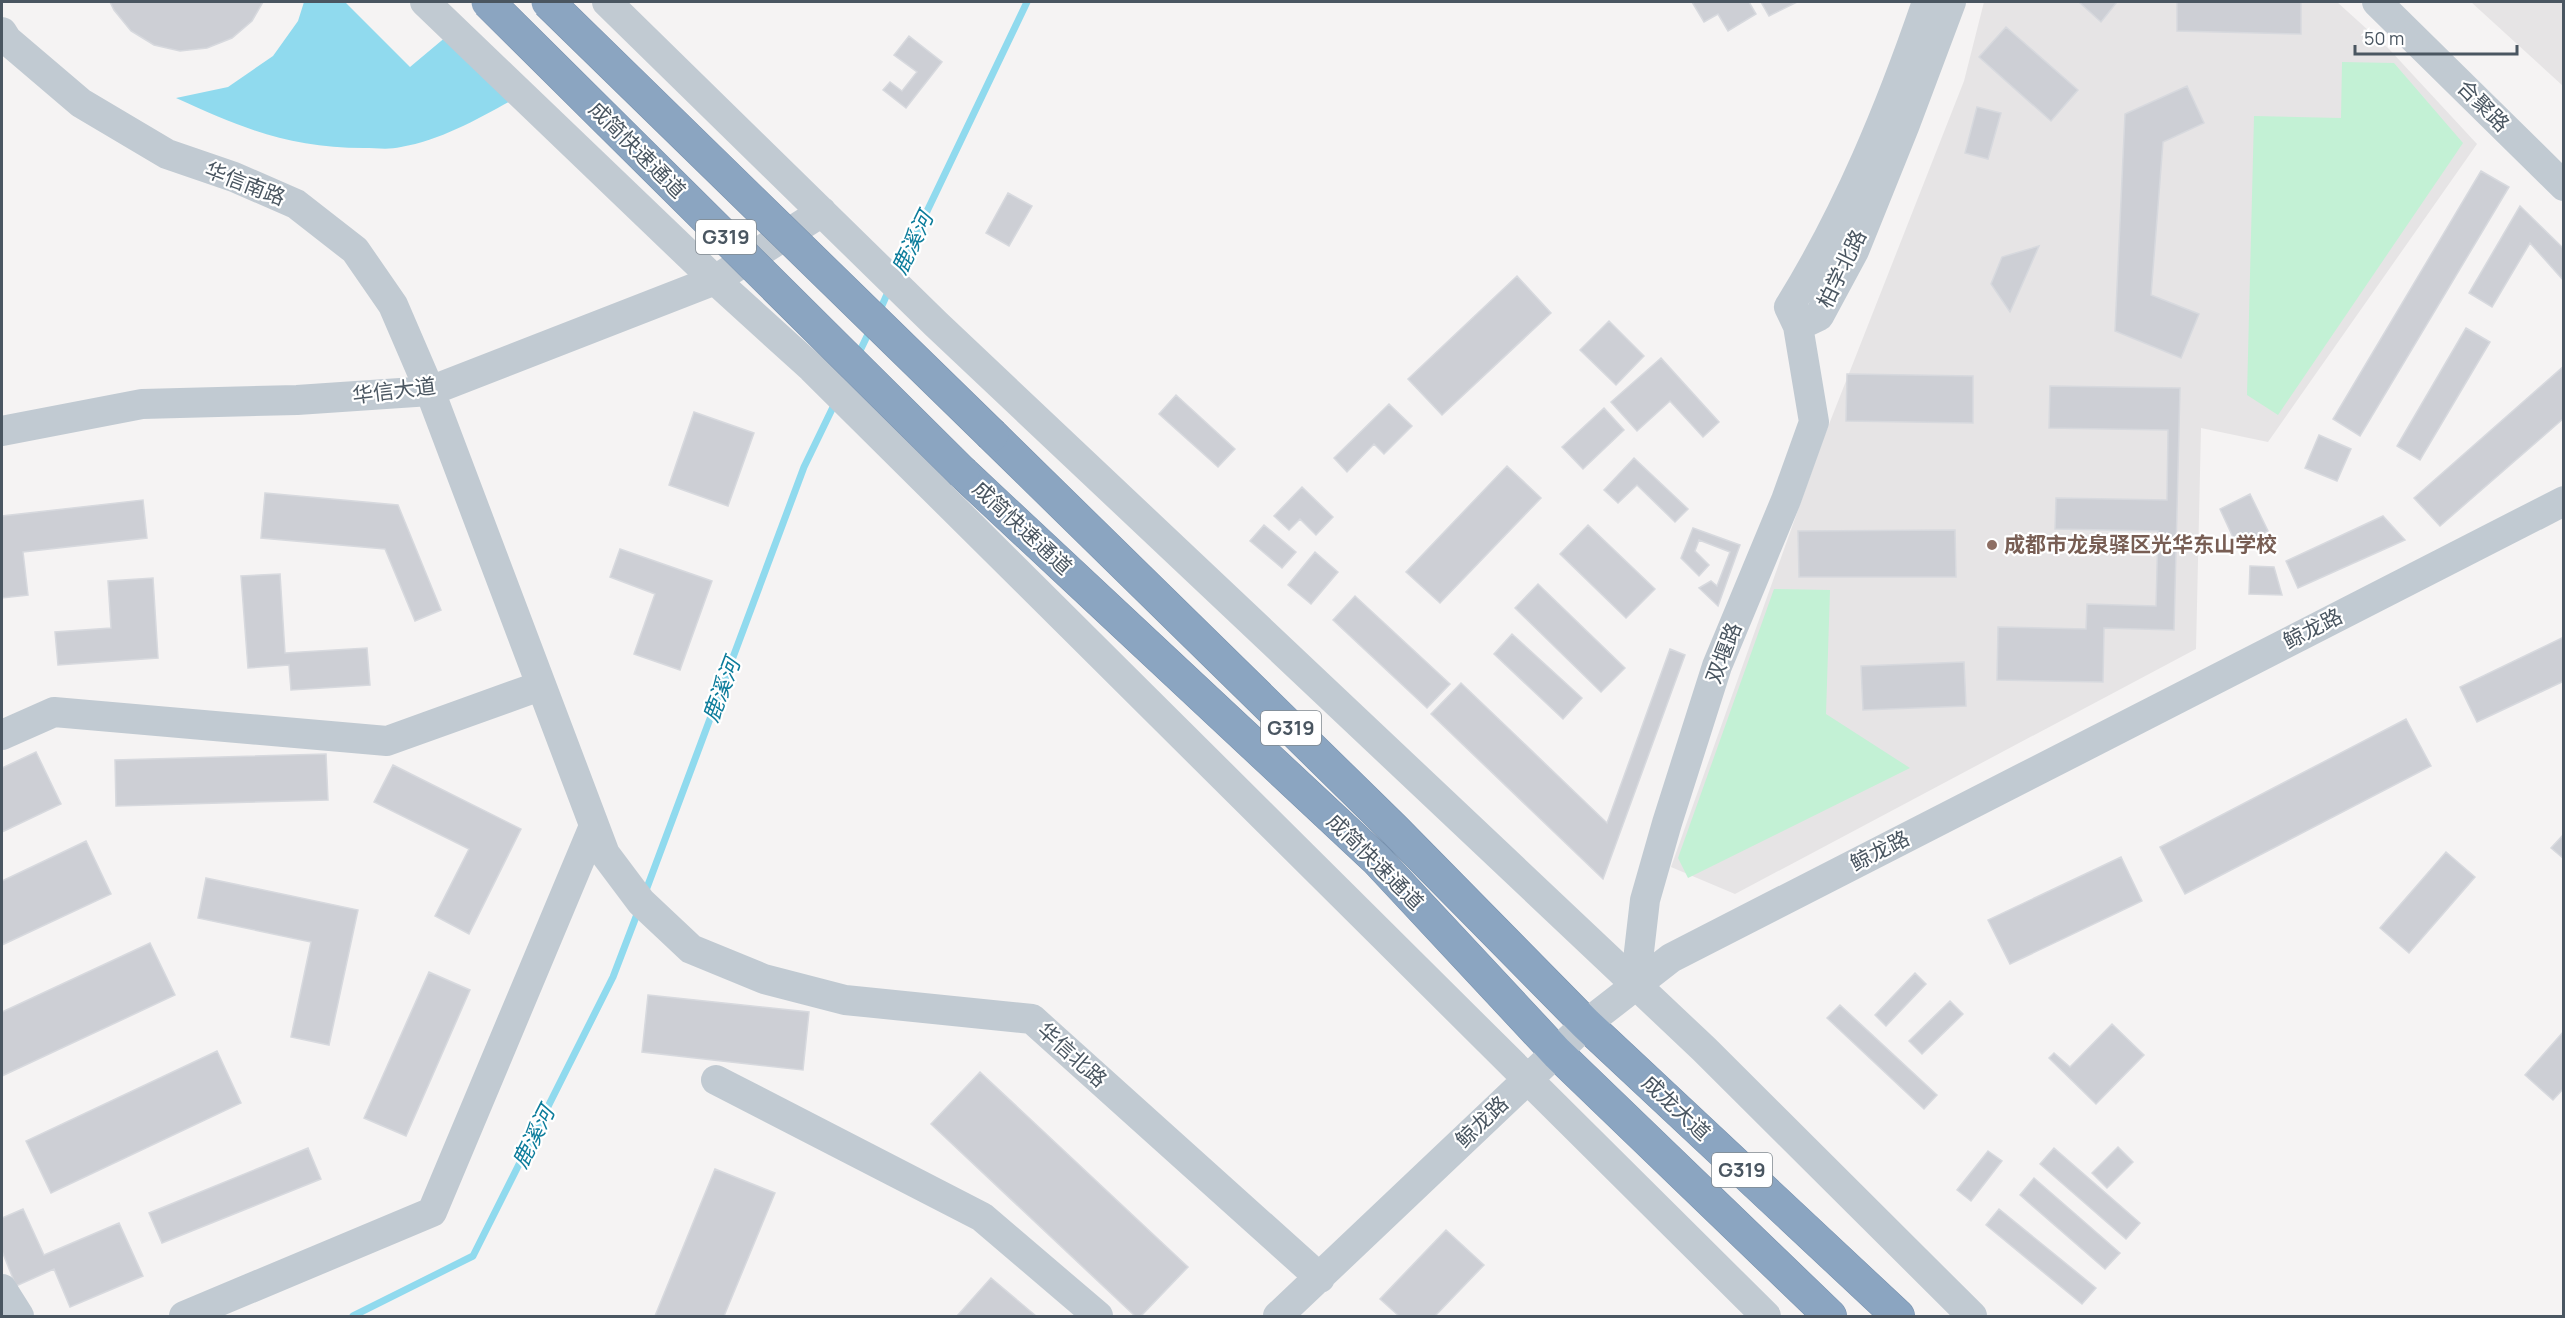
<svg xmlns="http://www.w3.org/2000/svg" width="2565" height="1318" font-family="Manrope,'Noto Sans SC',sans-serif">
  <rect width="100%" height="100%" fill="#f5f3f3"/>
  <path fill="#e6e4e5" d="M1984,2h353l52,47 88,95 -209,298 -67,-14 -5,221 -461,245 -64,-27 153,-430 140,-356z
    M2471,2h92v84z"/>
  <path fill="#c3f1d5" d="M2342,62l52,1 69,80 -185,272 -31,-20 7,-279 87,2z
    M1774,589l56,1 -4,124 84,54 -222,110 -10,-20z"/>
  <path fill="#90daee" d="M304,2h41l65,65 37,-31 67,63c-36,20 -73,41 -113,48 -12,3 -25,1 -37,1 -75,0 -122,-20 -188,-50l52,-11 45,-31 25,-35z"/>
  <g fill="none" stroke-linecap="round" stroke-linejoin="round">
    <path stroke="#90daee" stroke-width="7" d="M897,274l130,-272
      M879,312l10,-22
      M858,355l12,-25
      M645,893l159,-426 31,-64
      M353,1316l120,-60 140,-279 26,-68"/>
  </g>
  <path fill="#cdcfd5" stroke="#d7d9de" stroke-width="1.5" d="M110,2h153l-11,19 -20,17 -25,10 -27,3 -26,-6 -23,-14 -17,-21z
    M1692,2h57l7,12 -28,17 -10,-17 -14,8z
    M1761,2h36l-28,14z
    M2079,2h38l-16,20z
    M2177,2h124v32l-124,-3z
    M2006,27l72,63 -27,31 -72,-64z
    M909,36l33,26 -36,46 -23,-18 7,-8 12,9 15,-19 -23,-17z
    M2187,86l17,37 -41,19 -12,153 48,19 -18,44 -66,-27 10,-217z
    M1977,107l24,6 -13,46 -23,-6z
    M2481,171l28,16 -149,249 -27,-17z
    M1008,193l24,13 -23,40 -23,-13z
    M2520,206l44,43v32l-34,-38 -38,64 -23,-14z
    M2039,246l-29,66 -19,-28 11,-27z
    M1517,276l34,37 -109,102 -34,-36z
    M1609,321l35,35 -28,29 -36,-35z
    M2466,328l24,14 -70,118 -23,-14z
    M1661,358l58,64 -16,15 -33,-36 -33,30 -26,-29z
    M2564,366v52l-124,108 -26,-28z
    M1847,374l126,2v47l-127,-2z
    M2050,386l130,2 -6,242 -70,-2 -1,54 -106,-2 1,-53 88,2 1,-25 69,2 2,-75 -103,-2 1,-31 111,2 1,-70 -119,-2z
    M1176,395l59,54 -17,18 -59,-53z
    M1389,404l23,22 -28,28 -10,-10 -27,28 -13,-14z
    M1604,408l20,22 -41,39 -21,-22z
    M694,412l60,21 -26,73 -59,-21z
    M2319,435l32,14 -14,32 -32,-13z
    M1634,458l54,51 -13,13 -38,-37 -19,18 -14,-13z
    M1507,466l34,32 -101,105 -34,-31z
    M1302,487l31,30 -17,18 -16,-16 -11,11 -15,-14z
    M265,493l133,12 43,105 -26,11 -30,-72 -124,-11z
    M2250,494l18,37 -31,15 -17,-37z
    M143,500l4,38 -124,14 5,43 -26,3v-82z
    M2383,516l22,24 -107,48 -12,-27z
    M1264,525l32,27 -14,16 -32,-27z
    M1588,525l67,64 -29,29 -66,-64z
    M1693,528l47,17 -22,61 -19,-18 12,-7 6,5 13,-34 -31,-12 -4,11 14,14 -10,11 -18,-18z
    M1955,530l1,47h-157l-1,-46z
    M620,549l92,32 -32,89 -46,-16 21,-60 -45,-17z
    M1315,552l23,20 -27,32 -23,-19z
    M2250,566l24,1 8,28 -33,-1z
    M280,574l5,79 82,-5 3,37 -79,5 -2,-25 -41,3 -7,-92z
    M153,578l5,80 -100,7 -3,-33 56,-4 -3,-47z
    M1538,584l87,84 -24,24 -86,-84z
    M1355,596l95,88 -23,24 -94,-88z
    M1512,634l70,64 -19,21 -69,-65z
    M2564,637v44l-87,41 -17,-35z
    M1670,649l15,6 -82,224 -172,-165 30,-31 146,140z
    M1964,662l2,44 -103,4 -2,-44z
    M2406,719l25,47 -246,128 -25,-47z
    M36,752l25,52 -59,28v-64z
    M326,754l2,46 -212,6 -1,-46z
    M393,765l128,64 -52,105 -34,-18 34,-67 -95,-47z
    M2564,834v25l-13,-11z
    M86,841l25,53 -109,51v-64z
    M2446,852l29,25 -66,76 -29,-25z
    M2121,857l21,44 -132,63 -22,-44z
    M206,878l152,32 -29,135 -38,-8 20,-95 -113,-24z
    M150,943l25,52 -173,81v-64z
    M429,972l41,18 -64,146 -42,-18z
    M1915,973l11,11 -40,42 -11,-11z
    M648,995l161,17 -6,58 -161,-18z
    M1950,1001l13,13 -41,40 -13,-13z
    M1840,1005l97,90 -13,14 -97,-91z
    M2112,1024l32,31 -48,49 -47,-46 5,-5 16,14z
    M2564,1031v57l-11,12 -28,-25z
    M217,1051l24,52 -190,90 -25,-52z
    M980,1072l208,195 -47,49h-6l-204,-192z
    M2118,1147l15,15 -26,26 -15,-15z
    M308,1148l13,31 -159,64 -13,-30z
    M2054,1148l86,75 -14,16 -86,-75z
    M1988,1151l14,10 -31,40 -14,-11z
    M715,1169l60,24 -51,123h-69z
    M2034,1178l86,75 -15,16 -85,-74z
    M23,1209l21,46 75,-32 24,53 -73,31 -16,-38 -38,17 -14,-35v-33z
    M1999,1209l97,79 -14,16 -96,-79z
    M1446,1230l38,35 -49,51h-36l-19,-17z
    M991,1278l45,38h-79z"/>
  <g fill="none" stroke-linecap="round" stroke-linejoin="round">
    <g stroke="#7690ad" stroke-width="34">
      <path id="highway" d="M992,435l402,394 192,195 312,292
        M963,473l413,386 181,194 273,263"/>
    </g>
    <path stroke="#c1cad2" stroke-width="30" d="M425,2l290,278 97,88 954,948
      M607,2l329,322 768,725 268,267
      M1927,2c-36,105 -79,210 -138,305l9,19 21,-10 35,-65 50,-124 47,-125
      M2377,2l187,184
      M2,32l5,8 74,63 86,51 67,23 62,27 59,46 38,55 37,86 175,463 36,48 50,47 73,30 81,21 187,19 288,259
      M2,431l140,-27 155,-4 133,-9 285,-111 107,-68
      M2,735l52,-23 333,29 153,-55
      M1635,986l10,-86 22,-77 50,-157 69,-166 28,-78 -16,-96
      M716,1080l266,137 116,99
      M2,1289l17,27
      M184,1316l248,-104 162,-386
      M1278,1316l308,-292 85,-66 893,-457"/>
    <use href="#highway" stroke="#8ba5c1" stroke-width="33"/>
    <g stroke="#7690ad" stroke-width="34" stroke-linecap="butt">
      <path id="highway-bridge" d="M488,2l475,471
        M548,2l444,433"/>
    </g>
    <use href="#highway-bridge" stroke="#8ba5c1" stroke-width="33"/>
  </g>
  <circle fill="#8d6e63" stroke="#fff" stroke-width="2" cx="1992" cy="545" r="6"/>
  <g text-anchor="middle" stroke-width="4.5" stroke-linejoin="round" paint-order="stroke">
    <g fill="#fff" stroke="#808990" stroke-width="1.5">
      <rect x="696" y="220" width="60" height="34" rx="4.5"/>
      <rect x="1261" y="711" width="60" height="34" rx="4.5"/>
      <rect x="1712" y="1153" width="60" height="34" rx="4.5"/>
    </g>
    <g font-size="20" font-weight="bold" fill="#4a5661">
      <text x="726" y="244">G319</text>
      <text x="1291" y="735">G319</text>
      <text x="1742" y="1177">G319</text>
    </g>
    <g font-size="21" fill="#4a5661" stroke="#fff">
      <text transform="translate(2483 106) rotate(45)" y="7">合聚路</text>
      <text transform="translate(637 150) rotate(45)" y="7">成简快速通道</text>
      <text transform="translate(245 184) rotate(21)" y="7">华信南路</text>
      <text transform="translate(1842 269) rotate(-64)" y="7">柏学北路</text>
      <text transform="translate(394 391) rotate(-7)" y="7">华信大道</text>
      <text transform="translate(1022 528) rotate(43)" y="7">成简快速通道</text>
      <text transform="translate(2313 629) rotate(-27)" y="7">鲸龙路</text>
      <text transform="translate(1724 653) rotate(-69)" y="7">双堰路</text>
      <text transform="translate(1880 851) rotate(-27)" y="7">鲸龙路</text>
      <text transform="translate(1375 862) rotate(45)" y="7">成简快速通道</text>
      <text transform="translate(1072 1055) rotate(42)" y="7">华信北路</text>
      <text transform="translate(1676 1108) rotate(43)" y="7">成龙大道</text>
      <text transform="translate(1482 1122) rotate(-44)" y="7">鲸龙路</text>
    </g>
    <g font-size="21" font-weight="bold" fill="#785e54" stroke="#fff" text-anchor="start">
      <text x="2004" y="552">成都市龙泉驿区光华东山学校</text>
    </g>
    <g font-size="22" font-style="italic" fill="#0c7c9b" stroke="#fff">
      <text transform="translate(912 243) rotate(-64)" y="8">鹿溪河</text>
      <text transform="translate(721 690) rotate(-69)" y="8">鹿溪河</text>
      <text transform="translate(533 1137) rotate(-63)" y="8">鹿溪河</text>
    </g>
  </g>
  <rect width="2565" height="1318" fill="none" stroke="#4a5661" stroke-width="6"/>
  <path d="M2355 45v9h162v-9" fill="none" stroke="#4a5661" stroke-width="3"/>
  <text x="2364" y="45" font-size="18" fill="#4a5661" stroke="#ffffff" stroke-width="4.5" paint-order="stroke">50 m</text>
</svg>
